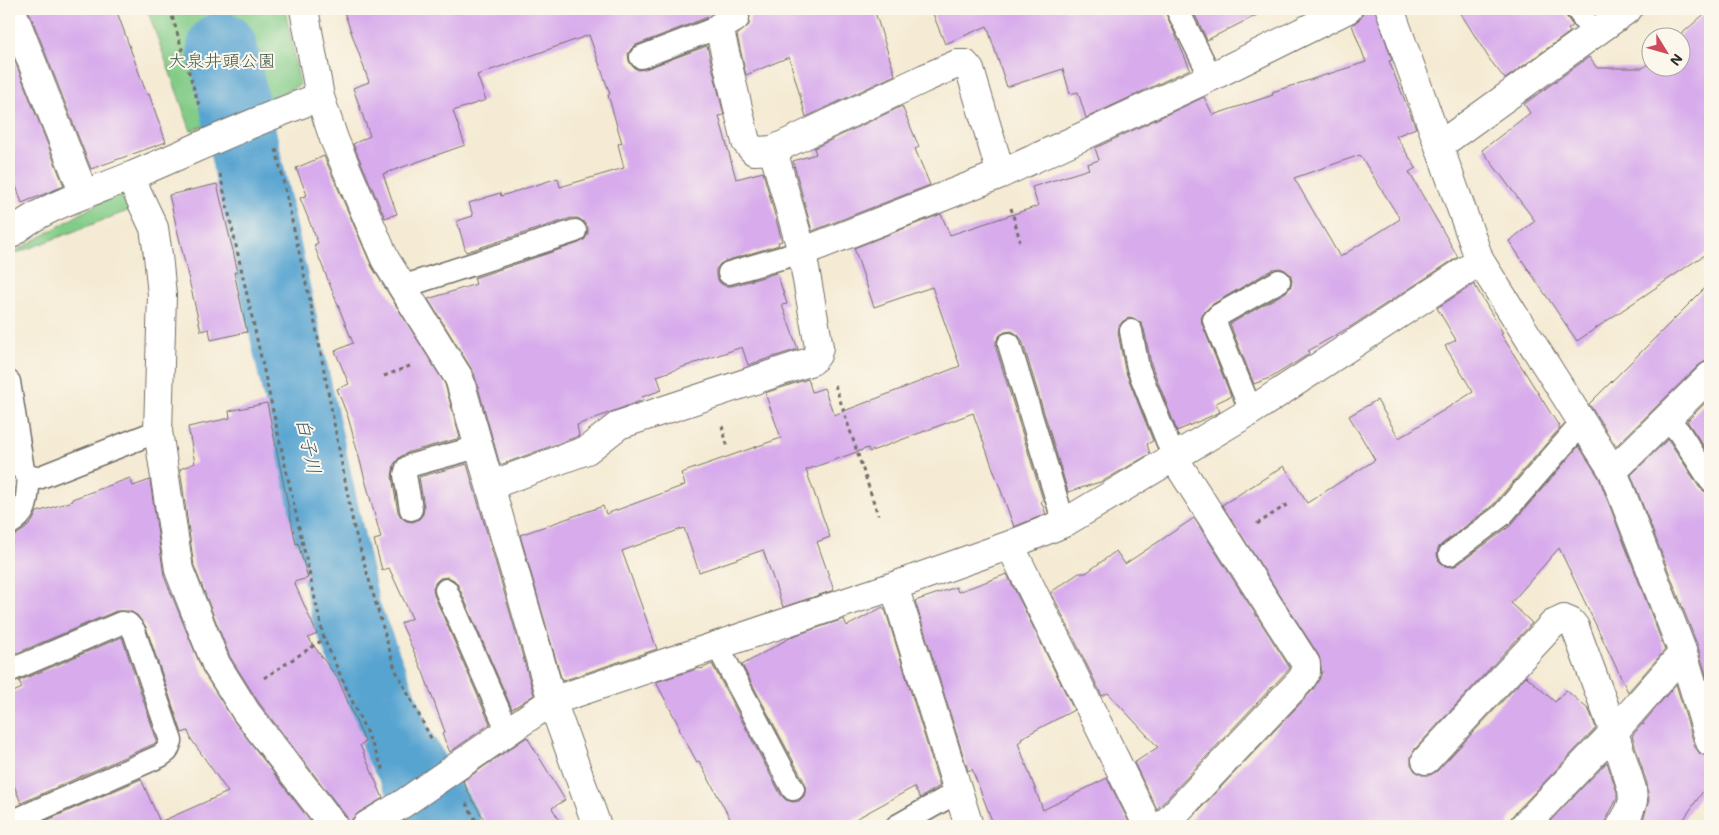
<svg xmlns="http://www.w3.org/2000/svg" width="1719" height="835" font-family="Mali,'Klee One',sans-serif">
  <rect width="100%" height="100%" fill="#fbf7ec"/>
  <filter id="ink" filterUnits="userSpaceOnUse"><feTurbulence type="fractalNoise" baseFrequency=".02" numOctaves="2"/><feDisplacementMap in="SourceGraphic" scale="10" xChannelSelector="R" yChannelSelector="G"/><feConvolveMatrix kernelMatrix="1 2 1 2 8 2 1 2 1" color-interpolation-filters="sRGB"/></filter>
  <filter id="wash" filterUnits="userSpaceOnUse"><feTurbulence type="fractalNoise" baseFrequency=".0096" numOctaves="4" result="noise"/><feDisplacementMap in="SourceGraphic" scale="20" xChannelSelector="R" yChannelSelector="G"/><feGaussianBlur stdDeviation="1.12" result="paint"/><feColorMatrix in="noise" values="0 0 0 0 0 0 0 0 0 0 0 0 0 0 0 0 0 1.4 0 .05"/><feComposite in="paint" operator="in"/></filter>
  <g filter="url(#wash)">
    <rect width="100%" height="100%" fill="#f5ebd4"/>
    <path fill="#83cc88" stroke="#577c5a" d="M147,9h138l15,76 -109,46z
      M120,191l10,19 -121,46v-1z"/>
    <g fill="none" stroke-linecap="round" stroke-linejoin="round">
      <path stroke="#59a4d1" stroke-width="70" d="M222,47l124,565 52,132 48,82"/>
    </g>
    <g id="blocks">
      <path fill="#d8acec" fill-rule="evenodd" d="M28,9h88l31,86 2,-1 17,48 -75,27z
        M343,9h375l-10,8 -72,28 -5,4 -3,5 1,7 4,6 5,3 7,-1 62,-23 17,69 -5,1 17,63 27,-7 19,69 -4,1 1,3 -54,16 -5,3 -4,5v7l4,7 5,3h7l45,-13 10,31 -5,1 16,44 -50,16 -6,-18 -85,29 5,14 -20,7 1,3 -66,25 2,11 -79,29 -26,-92 -46,-74 48,-15 -2,-6 105,-35 6,-4 3,-6v-6l-4,-5 -6,-4h-7l-105,34 -9,-31 16,-5 -4,-13 31,-10 1,3 57,-18 2,9 64,-19 -6,-24 4,-1 -14,-48 2,-1 -21,-59 -112,40 9,25 -33,11 12,34 -82,29 14,40 -12,4 -32,-74 17,-8 -17,-48 16,-6z
        M749,9h125l21,66 -89,42 -17,-60 -43,18 -9,-40 12,-10 1,-10z
        M931,9h233l26,60 -104,49 -8,-26 -8,2 -7,-25 -56,18 -20,-61 -42,18z
        M1192,9h77l-62,31z
        M1363,9h12l17,51 -3,1 27,67 -20,8 20,32 -7,4 49,85 -108,70 -42,24 1,3 -11,7 -26,16 -18,7 -24,-60 56,-32 4,-4 2,-6 -1,-7 -6,-5 -5,-2 -7,1 -60,35 -8,7 -4,6 1,7 29,72 -15,7 4,9 -43,19 -26,-67 -7,-35 -3,-6 -6,-4 -6,-1 -6,3 -4,5 -1,7 7,37 28,71 -6,3 3,10 -47,27 -35,11 -46,-152 -4,-5 -6,-4 -7,1 -5,3 -4,6v7l47,152 -2,1 5,13 -32,13 -41,-114 -104,39 -1,-4 -62,22 24,67 -13,5 17,48 -51,17 -20,-57 -64,22 -15,-44 -62,23 35,98 -95,32 -42,-146 83,-29 3,8 79,-29 -4,-12 100,-35 -16,-45 43,-14 4,13 12,-4 10,27 126,-49 -28,-79 -58,20 -20,-59 87,-34 9,21 88,-29 -6,-19 57,-18 -2,-5 12,-4 -4,-12 109,-51 9,18 60,-20 -1,-3 94,-30 -14,-37 9,-7zM1360,155l40,64 -60,38 -46,-79z
        M1458,9h106l2,7 7,10 -5,3 2,3 -65,47 -15,-19z
        M1710,9v242l-133,90 -68,-100 26,-20 -53,-71 48,-37 -6,-9 65,-47 8,11h46l9,-8v8h30v-30h-5z
        M9,46l55,140 -42,17 -13,-37z
        M902,106l17,41 -4,2 15,36 -118,46 -19,-70 23,-7 -2,-6z
        M324,156l48,111 73,117 15,54 -51,14 -9,5 -6,7 -2,13 6,35 3,5 5,4 7,1 6,-3 4,-5 1,-7 -5,-30 48,-13 67,231 -22,14 -54,-124 -4,-5 -6,-3 -8,1 -5,5 -2,5 1,7 56,129 -40,28 -8,-18 3,-2 -22,-60 -22,-49 11,-5 -23,-50 -7,2 -8,-30 7,-2 -33,-121 -11,-28 12,-5 -14,-33 18,-8 -39,-98 4,-2 -18,-45 7,-3 -11,-27z
        M217,184l21,88h-4l13,60 -36,8 -2,-11 -8,2 -32,-136z
        M1710,283v78h-4l-7,4 -83,81 -27,-42z
        M1474,284l29,49 -2,1 59,94 -67,77 -51,39 -4,4 -1,7 2,6 6,5 7,1 5,-2 53,-39 69,-80 20,32 66,172 -37,42 -69,-144 -48,55 21,20 -117,126 -4,8v7l4,7 7,4h8l7,-4 89,-95 29,26 11,-12 23,20 7,18 -83,87 -4,7v4h-325l128,-135 7,-11 3,-8 -3,-16 -97,-151 62,-39 23,37 68,-43 -26,-44 28,-16 22,38 74,-46 -28,-46 11,-6 -19,-32z
        M1710,398v58l-23,-35z
        M267,403l29,141 2,-1 10,35 -14,4 23,52 -9,4 30,41 27,63 -5,3 23,53 -25,15 -6,6 -2,7 -4,-10 -87,-113 -29,-46 -36,-91 -14,-97 15,-6 -7,-36 42,-9 -1,-7z
        M1668,439l31,48 5,4 6,2v196l-12,-42 -67,-172z
        M130,478l3,8 17,-6 14,96 39,96 31,49 80,105h-280l107,-47 19,43 68,-30 -37,-53 -3,-8 -6,2 -36,-106 -9,-12 -7,-4h-14l-106,45 -1,-4v-115l7,-2 9,-6 7,-7 5,-10 36,-11 -1,-2z
        M1194,518l96,150 -133,141 -23,-46 24,-16 -50,-54 -6,3 -51,-104 28,-19h7l30,-22 9,13z
        M1007,574l67,136 -53,28 1,2 -4,3 25,67 64,-32 24,48h-137l-22,-57 -4,2 -53,-170 41,-14 2,5z
        M883,607l3,5 54,174 -20,12 -6,-11 -71,39h-109l-35,-65 -2,1 -18,-33 1,-1 -24,-46 44,-14 1,1 11,-5 69,131 5,5 7,2 6,-1 5,-5 2,-7 -1,-6 -63,-118 51,-29 51,-17 3,7z
        M122,637l35,104 -1,2 -135,60 -12,-30v-79l13,-6 -3,-7z
        M1676,684l19,63 5,7 10,3v24l-31,45h-40l5,-9 5,-17 -2,-16 -15,-48 10,-12 2,1 -1,-2z
        M527,737l38,63 -13,8 11,18h-75l-18,-30 -7,-15z
        M1607,762l10,30v7l-10,19 -2,8h-60z"/>
    </g>
  </g>
  <g filter="url(#ink)">
    <use href="#blocks" fill-opacity="0" stroke="#726e66" stroke-width="1"/>
    <g fill="none" stroke-linecap="round" stroke-linejoin="round">
      <g stroke="#726e66" stroke-width="25">
        <path id="lane" d="M1177,9l34,68
          M1577,9l16,23
          M641,57l78,-30
          M729,273l73,-21
          M402,287l173,-56
          M1131,331l7,37 36,90
          M1009,344l55,179
          M9,382l14,88 6,7 9,1 120,-47
          M1251,411l-37,-91 5,-5 60,-34
          M1667,418l12,14 31,48
          M411,509l-6,-34 2,-7 5,-3 66,-18
          M9,524c21,-12 17,-25 20,-47
          M1450,554l52,-39 80,-92
          M446,590l62,142
          M717,645l76,144
          M9,671l112,-48 7,1 6,7 37,110 -4,10 -7,5 -151,67
          M897,826l62,-35"/>
      </g>
      <g stroke="#726e66" stroke-width="30">
        <path id="street" d="M11,9l73,185
          M304,9l16,88 14,42 14,33 37,87 74,119 93,323 45,125
          M733,9l2,9 -16,9 27,115 8,9 19,-1 152,-72 32,-14h8l5,6 31,104 210,-97 137,-68
          M1390,9l90,252 133,210 70,182 27,89
          M1440,145l188,-136
          M130,177l24,51 4,27 4,40 -4,136 21,139 37,94 30,48 88,114
          M9,235c33,-29 82,-42 122,-59 64,-27 124,-56 189,-79
          M802,252l199,-78
          M1613,471l97,-95
          M491,485l96,-35 32,-25 193,-64 5,-6 2,-8 -17,-95 -29,-102
          M1010,545l138,281
          M894,586l75,240
          M1426,760l127,-136 11,-5 7,3 4,5 39,105 18,57 1,12 -4,11 -8,14
          M366,826l38,-23 148,-102 342,-115 116,-41 54,-22 187,-112 229,-150
          M1163,826l138,-146 5,-8v-8l-132,-206
          M1524,826l90,-94 69,-79"/>
      </g>
      <path stroke="#726e66" stroke-width="3" stroke-dasharray="4 4" stroke-linecap="butt" d="M170,9l30,100
        M276,149l40,179 38,200 41,141 38,73
        M220,174l104,465 61,134
        M1011,208l9,33
        M384,376l26,-10
        M835,385l43,130
        M722,426l6,22
        M1257,524l31,-20
        M264,678l60,-39
        M466,803l13,23"/>
      <use href="#lane" stroke="#fff" stroke-width="22"/>
      <use href="#street" stroke="#fff" stroke-width="28"/>
    </g>
  </g>
  <g text-anchor="middle" stroke-width="4" stroke-linejoin="round" paint-order="stroke">
    <g font-size="18" fill="#455b47" stroke="#fbf7ec">
      <text x="222" y="67">大泉井頭公園</text>
    </g>
    <g font-size="19" font-style="italic" fill="#3d5b6d" stroke="#fbf7ec">
      <text transform="translate(309 446) rotate(78)" y="7">白子川</text>
    </g>
  </g>
  <rect width="1719" height="835" fill="none" stroke="#fbf7ec" stroke-width="30"/>
  <g transform="translate(1666 52) rotate(127)"><circle r="24" fill="#fbf7ec" stroke="#a8a59f"/>
  <path d="M0-4L9 19L0 12L-9 19Z" fill="#d1495b"/>
  <text y="-8" font-size="14" font-weight="bold" text-anchor="middle" fill="#2b2b2b">N</text>
  </g>
</svg>
